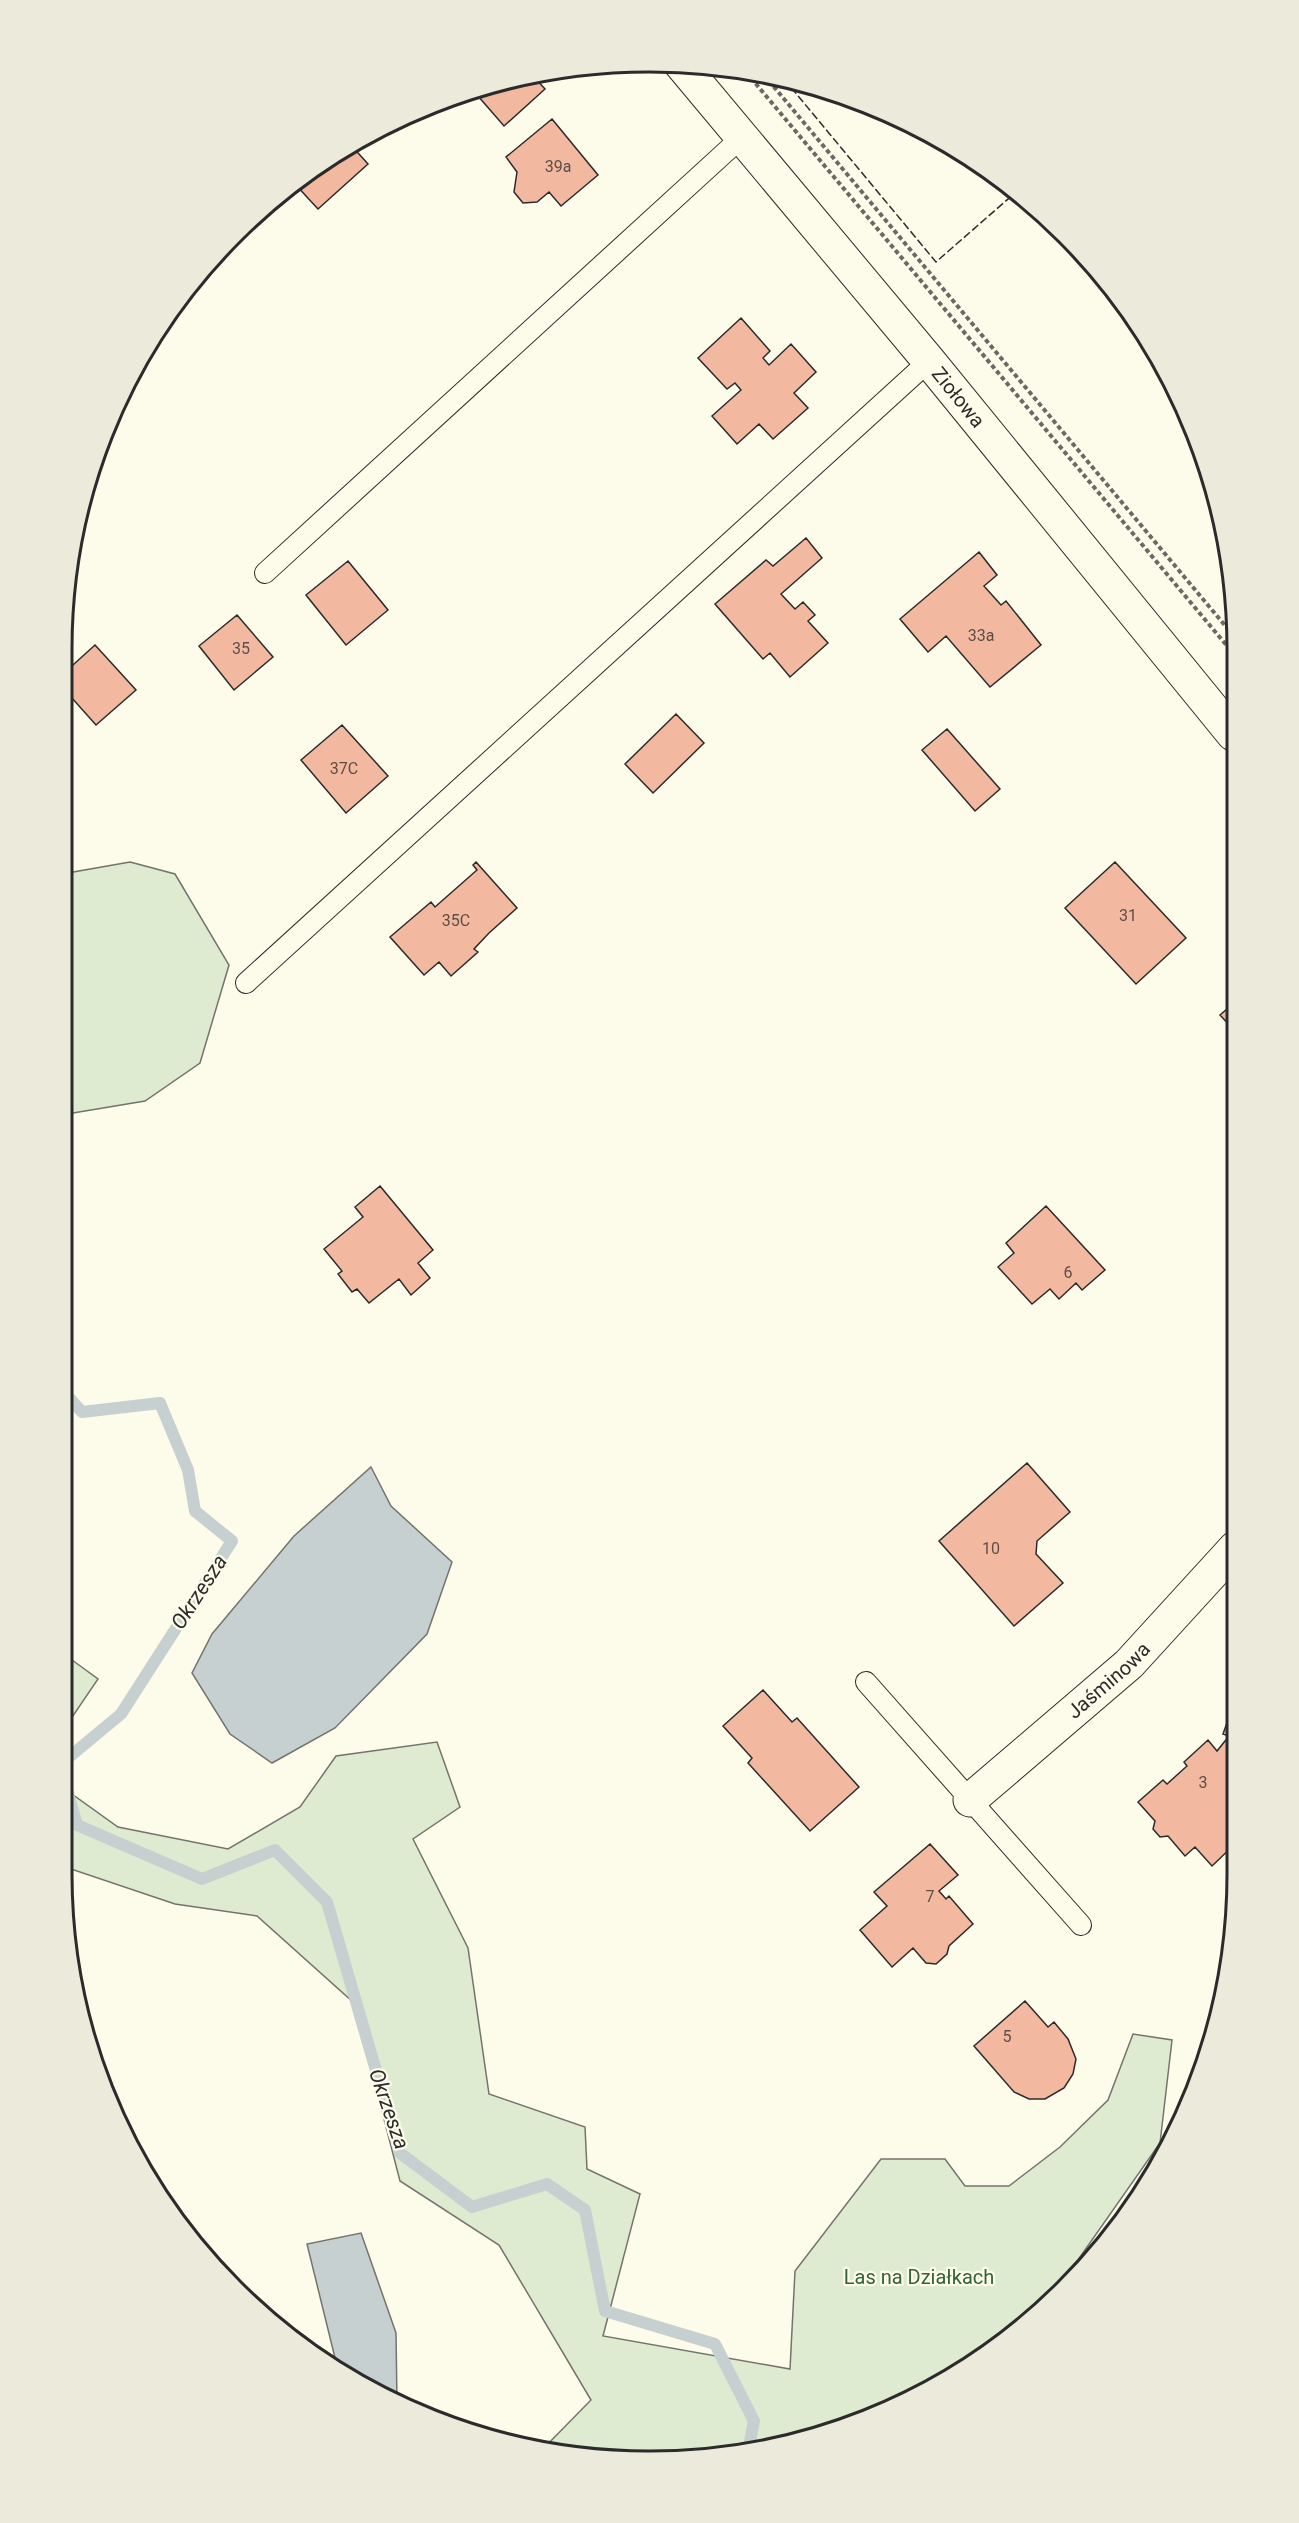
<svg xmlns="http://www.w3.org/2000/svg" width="1299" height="2523" font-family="Roboto,sans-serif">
  <rect width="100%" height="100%" fill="#fdfbea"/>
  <path fill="#deebd1" stroke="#74746e" stroke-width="1.5" d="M130,862l45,12 54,91 -29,98 -55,38 -72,12 -11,-1v-238z
    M72,1660l26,19 -36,53v-61z
    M437,1742l23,65 -47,32 55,109 21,146 96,33 2,42 53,25 -37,142 187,33 5,-98 86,-112h64l20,27h44l51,-39 48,-47 25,-66 39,6 -12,103 -101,144 6,3 -89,72 -67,39 -107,40 -76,16 -115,3 -70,-9 50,-51 -92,-155 -99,-64 -46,-178 -97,-87 -82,-12 -113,-38v-79l56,40 110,22 72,-42 36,-51z"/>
  <path fill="#c7d0d0" stroke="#74746e" stroke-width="1.5" d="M371,1467l20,39 61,56 -25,72 -92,94 -63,35 -42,-29 -38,-61 20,-39 82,-98z
    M361,2233l35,100 1,70 -42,-20 -17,-13 -31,-126z"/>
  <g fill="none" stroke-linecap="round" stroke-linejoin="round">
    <path stroke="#c7d0d0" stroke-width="12" d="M62,1763l59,-49 111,-173 -37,-30 -7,-41 -28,-67 -78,9 -20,-22
      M62,1773l15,52 125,54 73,-29 52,52 73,251 72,54 75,-23 38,26 20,101 110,33 39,77 -6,31"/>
  </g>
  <path fill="#f2b8a0" stroke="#2b2b2b" stroke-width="1.5" d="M533,76l12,13 -41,37 -26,-30 11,-10z
    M552,119l46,56 -37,31 -12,-14 -12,10 -14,1 -9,-11 3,-20 -11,-15z
    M350,144l18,20 -50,45 -23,-25z
    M741,318l29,33 -7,7 6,7 22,-21 25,28 -22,21 14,15 -35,31 -14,-15 -22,20 -25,-28 29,-26 -6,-7 -8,6 -29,-31z
    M806,538l16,20 -41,36 14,15 8,-7 12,13 -7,6 20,22 -38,34 -20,-24 -7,6 -48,-55 51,-44 7,6z
    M979,552l18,23 -13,11 17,19 5,-4 35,44 -51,42 -44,-51 -18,16 -28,-33z
    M348,561l40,49 -42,35 -40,-50z
    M237,615l36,42 -39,33 -35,-44z
    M95,645l41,45 -40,35 -33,-37v-14z
    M676,714l28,29 -51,50 -28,-29z
    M342,725l46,51 -42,37 -45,-53z
    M947,729l53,60 -25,22 -53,-61z
    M476,862l41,46 -28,25 -15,16 4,3 -27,24 -12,-14 -15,13 -34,-38 41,-35 4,5 42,-37 -4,-5z
    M1115,862l71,76 -50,46 -71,-76z
    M1234,1003v27l-14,-15z
    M380,1186l53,64 -15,13 12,15 -19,17 -12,-16 -30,24 -12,-14 -5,3 -14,-18 4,-3 -18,-22 39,-32 -8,-10z
    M1046,1206l59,64 -23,20 -6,-7 -17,16 -9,-10 -18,15 -34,-37 16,-14 -8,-10z
    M1027,1463l43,49 -33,29 -1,13 27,29 -49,43 -75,-85z
    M763,1690l29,32 5,-4 62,69 -49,44 -62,-68 4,-5 -29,-32z
    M1236,1697v146l-24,23 -17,-19 -10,9 -17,-20 -8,1 -7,-8 2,-8 -17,-19 25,-22 4,4 20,-18 -3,-4 24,-22 9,11 12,-15 -6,-2z
    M930,1844l28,31 -19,16 7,8 3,-3 24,28 -24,22 -2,8 -11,10 -10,-1 -13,-15 -21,19 -32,-37 27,-24 -13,-14z
    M1025,2001l23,26 6,-5 14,17 8,20 -3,15 -9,14 -19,11h-16l-15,-7 -40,-46z"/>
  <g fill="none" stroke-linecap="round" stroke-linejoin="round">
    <g stroke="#2b2b2b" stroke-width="22">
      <path id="lane" d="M265,573l477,-436
        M246,983l683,-622
        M866,1682l215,243"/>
    </g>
    <g stroke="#2b2b2b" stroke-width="35">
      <g id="street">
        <path id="s1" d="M680,63l249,298 304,373"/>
        <path id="s2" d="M970,1800l159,-136 106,-116"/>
      </g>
    </g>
    <path stroke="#6a6964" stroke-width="4" stroke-dasharray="4.5 3" stroke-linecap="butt" d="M746,72l487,581
      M764,75l469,560"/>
    <use href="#lane" stroke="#fdfbea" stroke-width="20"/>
    <use href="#street" stroke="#fdfbea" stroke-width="33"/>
    <path stroke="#2b2b2b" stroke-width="1.5" stroke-dasharray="8 3" stroke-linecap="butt" d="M784,79l152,183 80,-70"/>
  </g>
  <g text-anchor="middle" stroke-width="4.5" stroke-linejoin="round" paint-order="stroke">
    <g font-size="16" fill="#5d4e48">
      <text x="558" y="172">39a</text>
      <text x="981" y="641">33a</text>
      <text x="241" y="654">35</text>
      <text x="344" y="774">37C</text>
      <text x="1128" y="921">31</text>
      <text x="456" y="926">35C</text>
      <text x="1068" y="1278">6</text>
      <text x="991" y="1554">10</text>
      <text x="1203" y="1788">3</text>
      <text x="930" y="1902">7</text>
      <text x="1007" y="2042">5</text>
    </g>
    <g font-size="20" fill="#2b2b2b" stroke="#fdfbea">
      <text dy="7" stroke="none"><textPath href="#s1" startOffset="435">Ziołowa</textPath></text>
      <text dy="7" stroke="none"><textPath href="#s2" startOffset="183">Jaśminowa</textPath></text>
    </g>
    <g font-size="20" fill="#34623c" stroke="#fdfbea">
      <text x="919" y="2284">Las na Działkach</text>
    </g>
    <g font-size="21" font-style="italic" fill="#2b2b2b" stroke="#fdfbea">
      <text transform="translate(199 1592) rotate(-57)" y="7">Okrzesza</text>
      <text transform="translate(389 2109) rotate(71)" y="7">Okrzesza</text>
    </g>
  </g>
  <path d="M0 0H1299V2523H0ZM649 72H650A577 577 0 0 1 1227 649V1874A577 577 0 0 1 650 2451H649A577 577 0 0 1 72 1874V649A577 577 0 0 1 649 72Z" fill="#eceadb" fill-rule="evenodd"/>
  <path fill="none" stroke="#2b2b2b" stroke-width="3" d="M649 72H650A577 577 0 0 1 1227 649V1874A577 577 0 0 1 650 2451H649A577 577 0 0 1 72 1874V649A577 577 0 0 1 649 72Z"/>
</svg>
